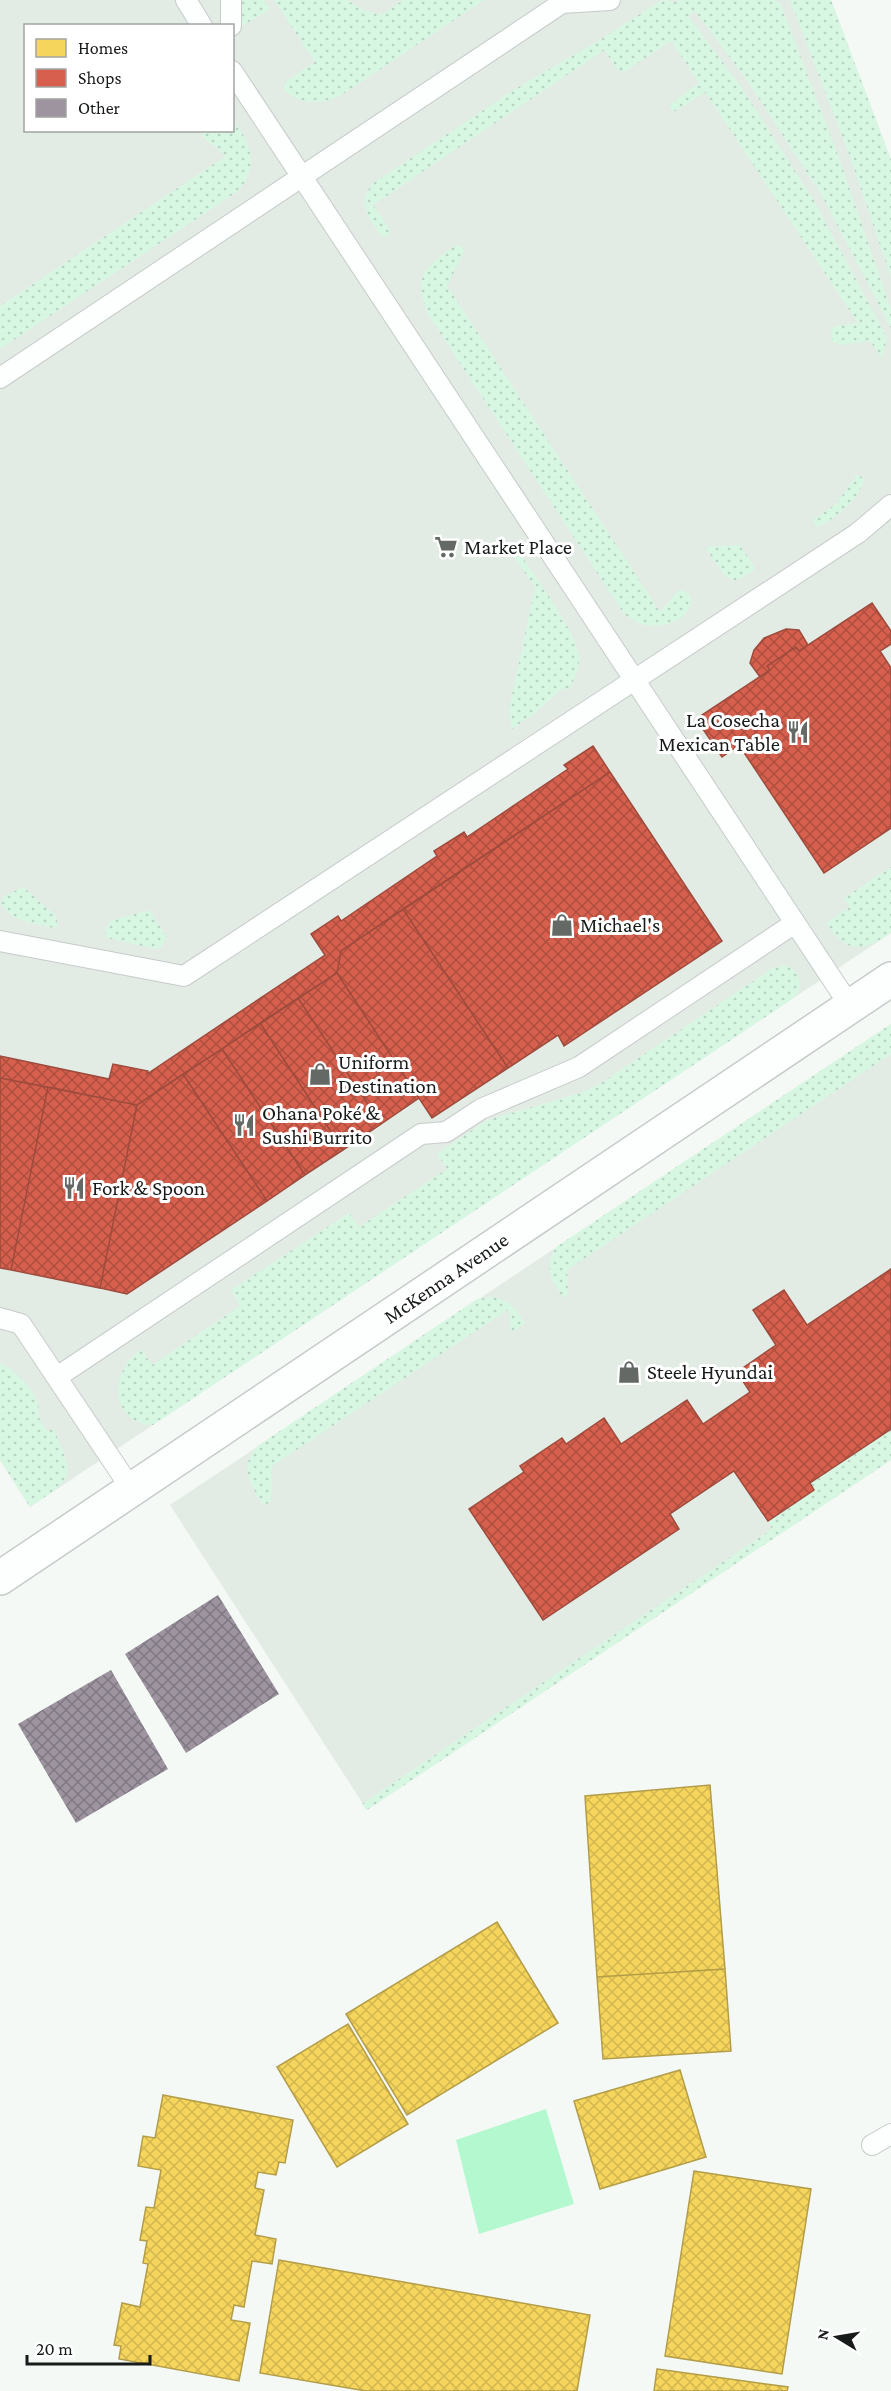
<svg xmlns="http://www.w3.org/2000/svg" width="891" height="2391" font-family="'Crimson Pro',serif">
  <defs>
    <pattern id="grass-dots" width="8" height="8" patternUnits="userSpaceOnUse" patternTransform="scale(1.5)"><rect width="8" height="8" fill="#d7f7e3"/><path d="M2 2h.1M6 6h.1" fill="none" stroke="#b8d3c2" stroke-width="1.8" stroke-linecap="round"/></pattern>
    <pattern id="homes-cross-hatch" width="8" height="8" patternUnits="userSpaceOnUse" patternTransform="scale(1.5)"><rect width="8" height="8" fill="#f6d55c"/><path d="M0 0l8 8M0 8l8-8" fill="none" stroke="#d2b64f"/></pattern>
    <pattern id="shops-cross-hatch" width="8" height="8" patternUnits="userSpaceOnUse" patternTransform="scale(1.5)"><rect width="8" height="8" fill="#d6604d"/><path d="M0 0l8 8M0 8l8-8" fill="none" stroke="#ad4e3f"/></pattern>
    <pattern id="building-cross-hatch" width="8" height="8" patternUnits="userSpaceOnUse" patternTransform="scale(1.5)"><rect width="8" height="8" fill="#9d94a0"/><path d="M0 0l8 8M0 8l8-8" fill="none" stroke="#7f7882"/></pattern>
  </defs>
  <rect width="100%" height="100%" fill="#f4f9f6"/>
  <path fill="#e2ece5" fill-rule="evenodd" d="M0,0h831l60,160v773l-861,574 -30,-47zM26,26h206v104h-206z
    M891,1024v436l-524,350 -197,-305z"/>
  <path fill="url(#grass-dots)" d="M240,0h24l6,9 -26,16h-3z
    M274,0h73l16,10 19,5 21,-15h81l-144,96c-20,9 -39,9 -56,-6l1,-8 30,-20z
    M662,0l14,2 3,-2h95l6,3 59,155 52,152v18l-70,-134 -75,-115 -51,-68 -7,5 51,68 74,115 74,139 -5,20 -12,-17 -30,4 -8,-4 -1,-9 4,-6 23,-3 -153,-231 -29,19 -5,-1 -1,-6 29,-21 -28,-42 -47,31 -6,-2 -14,-20 -231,155 17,25 -4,7 -5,-1c-12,-18 -24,-32 -9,-52l148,-98 75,-43z
    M790,0h41l60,160v117l-42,-123z
    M233,122c20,20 25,49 4,70l-237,157v-43l226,-150 -22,-18 -3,-7 31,-1z
    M459,245l5,4v3l-17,34 213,326 18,-21 4,-1 8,5c6,23 -27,34 -45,30 -8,-2 -15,-7 -21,-11l-197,-301c-9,-29 -10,-40 15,-58 6,-4 10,-8 17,-10z
    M857,475l7,3v3c-8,22 -26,34 -45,46l-5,-1v-7l22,-15z
    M740,545l15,23 -1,2 -19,11 -11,-6 -19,-28z
    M516,552l4,2c15,23 59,80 59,105 0,12 -5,21 -11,31l-7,-1 -25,23 -24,17 -3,-19 26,-123 -21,-30z
    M891,867v66c-29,19 -45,21 -65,-10l24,-16 -6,-9z
    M23,887l33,29 2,9 -3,3c-19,-4 -43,-6 -54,-24l2,-7z
    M149,910l17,26 -4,11 -6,2 -49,-11 -2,-8 5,-9z
    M785,965c17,6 20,24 6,35l-638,425c-32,0 -43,-33 -28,-58 4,-8 10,-12 16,-18l11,16 88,-59 -9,-16 118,-77 10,14 88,-58 -10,-15 50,-34 96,-28 15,-7 175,-117z
    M891,1024v30l-324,216 1,24 -5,4c-12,-19 -19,-30 -7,-51z
    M494,1297c16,4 22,12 31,26l-14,10 -2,-24 -237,157 -1,34 -5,5 -3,-1c-13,-19 -25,-39 -4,-59l218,-146z
    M0,1363c14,6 31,23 37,38 5,14 -3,15 11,30l5,-3c22,50 22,49 -23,79l-30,-47z
    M891,1429v31l-524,350 -5,-6 410,-275 -4,-8 46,-31 -4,-7z"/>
  <path fill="#b4f8d0" d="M546,2109l28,95 -95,30 -23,-94z"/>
  <path fill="url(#homes-cross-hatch)" stroke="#b39d48" stroke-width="1.5" d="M710,1785l15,184 -128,8 -12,-181z
    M497,1922l61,101 -151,92 -61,-101z
    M725,1969l6,82 -128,8 -6,-82z
    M348,2024l60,100 -71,43 -60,-100z
    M680,2070l26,87 -106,32 -26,-88z
    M163,2095l130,25 -8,43 -6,-1 -3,13 -18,-3 -3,16 9,2 -9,45 21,4 -4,25 -20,-3 -8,46 -10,-2 -3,15 19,3 -11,58 -120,-22 2,-13 -7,-1 8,-42 18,4 8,-43 -5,-1 4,-22 -7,-1 6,-33 8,1 7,-38 -23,-4 5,-30 12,2z
    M694,2171l117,18 -29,185 -117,-18z
    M279,2260l311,55 -13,76h-211l-106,-18z
    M657,2369l131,18 -1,4h-133z"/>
  <path fill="url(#shops-cross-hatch)" stroke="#9d4b3d" stroke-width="1.5" d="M872,603l19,28v13l-11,7 11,17v160l-67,45 -85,-128 -17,12 -26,-38 74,-49 -3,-4 29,-19 3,4z
    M786,629l13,1 9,15 -9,6 -3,-4 -29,19 3,4 -10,7 -10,-14 4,-13 10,-12z
    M593,746l17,26 -269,179 -4,22 -200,132 -137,-27v-22l109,23 4,-15 35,7 -1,3 178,-119 -14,-21 27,-18 3,5 96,-65 -3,-5 30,-19 3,5 101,-68 -4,-4z
    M610,772l112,169 -158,105 -6,-11 -50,33 -105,-159z
    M403,909l105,159 -76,50 -95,-145 4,-22z
    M337,973l82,125 -38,26 -83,-126z
    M298,998l83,126 -38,26 -83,-127z
    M260,1023l83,127 -38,25 -83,-126z
    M222,1049l83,126 -38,26 -84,-127z
    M183,1074l84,127 -140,93 -27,-6 37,-183z
    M0,1078l48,9 -37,183 -11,-2z
    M48,1087l89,18 -37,183 -89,-18z
    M891,1269v160l-81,54 4,7 -46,31 -34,-50 -64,43 9,15 -136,91 -74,-111 55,-37 -4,-6 42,-28 4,6 38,-26 17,26 66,-44 16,24 47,-32 -13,-20 39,-27 -23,-35 31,-20 23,35z"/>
  <path fill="url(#building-cross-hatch)" d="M218,1595l61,99 -93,59 -61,-99z
    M111,1670l57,99 -92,54 -58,-99z"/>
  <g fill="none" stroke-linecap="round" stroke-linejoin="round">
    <g stroke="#c7cbc9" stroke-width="22">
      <path id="service" d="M186,0l16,26
        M231,26v-26
        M232,71l618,935
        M0,378l562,-375 48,-3
        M0,941l184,35 674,-443 33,-28
        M0,1318l21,6 111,166
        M57,1377l364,-243 25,-2 35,-23 98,-42 216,-144
        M872,2145l19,-11"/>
    </g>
    <g stroke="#c7cbc9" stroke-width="36">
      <path id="minor" d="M0,1578l891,-599"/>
    </g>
    <use href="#service" stroke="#fdfefe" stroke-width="20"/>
    <use href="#minor" stroke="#fdfefe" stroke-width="33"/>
  </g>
  <defs>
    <g id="supermarket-bare" transform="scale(1.8)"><path d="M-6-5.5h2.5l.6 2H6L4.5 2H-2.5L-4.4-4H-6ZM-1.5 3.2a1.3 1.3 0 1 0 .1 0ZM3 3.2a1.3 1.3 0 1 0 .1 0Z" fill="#646966" stroke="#fff" stroke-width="2.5" paint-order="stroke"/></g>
    <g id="restaurant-bare" transform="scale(1.8)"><path d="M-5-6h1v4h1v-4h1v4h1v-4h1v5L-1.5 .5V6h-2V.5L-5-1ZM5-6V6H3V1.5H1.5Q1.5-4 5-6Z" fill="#646966" stroke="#fff" stroke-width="2.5" paint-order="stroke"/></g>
    <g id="shop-bare" transform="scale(1.8)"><path d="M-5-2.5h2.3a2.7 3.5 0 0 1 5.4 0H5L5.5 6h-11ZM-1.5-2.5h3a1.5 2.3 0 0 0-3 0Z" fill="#646966" stroke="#fff" stroke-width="2.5" paint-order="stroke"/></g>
  </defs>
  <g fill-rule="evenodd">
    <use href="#supermarket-bare" x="446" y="547"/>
    <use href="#restaurant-bare" x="798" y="732"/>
    <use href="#shop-bare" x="562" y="925"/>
    <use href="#shop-bare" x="320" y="1074"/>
    <use href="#restaurant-bare" x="244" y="1125"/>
    <use href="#restaurant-bare" x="74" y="1188"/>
    <use href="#shop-bare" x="629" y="1372"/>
  </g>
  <g text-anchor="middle" stroke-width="6" stroke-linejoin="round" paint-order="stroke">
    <g font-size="21" fill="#171b19" stroke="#fff" text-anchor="start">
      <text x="464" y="554">Market Place</text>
      <text x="780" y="727" text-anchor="end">La Cosecha<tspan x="780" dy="24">Mexican Table</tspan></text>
      <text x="580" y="932">Michael's</text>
      <text x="338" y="1069">Uniform<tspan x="338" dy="24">Destination</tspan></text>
      <text x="262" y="1120">Ohana Poké &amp;<tspan x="262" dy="24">Sushi Burrito</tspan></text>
      <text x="92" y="1195">Fork &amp; Spoon</text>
      <text x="647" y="1379">Steele Hyundai</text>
    </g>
    <g font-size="21" fill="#171b19" stroke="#fff">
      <text transform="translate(446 1278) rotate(-34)" y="7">McKenna Avenue</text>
    </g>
  </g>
  <rect x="24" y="24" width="210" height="108" fill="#ffffff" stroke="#a2a4a3" stroke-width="1.5"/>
  <rect x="36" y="39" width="30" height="18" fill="#f6d55c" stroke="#a2a4a3" stroke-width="1.5"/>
  <text x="78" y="54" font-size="18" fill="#171b19">Homes</text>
  <rect x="36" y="69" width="30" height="18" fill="#d6604d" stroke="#a2a4a3" stroke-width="1.5"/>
  <text x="78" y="84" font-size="18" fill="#171b19">Shops</text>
  <rect x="36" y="99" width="30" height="18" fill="#9d94a0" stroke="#a2a4a3" stroke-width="1.5"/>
  <text x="78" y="114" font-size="18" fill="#171b19">Other</text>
  <g transform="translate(837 2337) rotate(281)" stroke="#ffffff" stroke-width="4.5" paint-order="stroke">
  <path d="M0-4.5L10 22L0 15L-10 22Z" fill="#171b19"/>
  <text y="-9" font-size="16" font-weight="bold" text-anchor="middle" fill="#171b19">N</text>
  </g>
  <path d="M27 2355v9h123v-9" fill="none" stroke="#171b19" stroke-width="3"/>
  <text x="36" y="2355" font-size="18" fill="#171b19" stroke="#ffffff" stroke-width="4.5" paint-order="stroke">20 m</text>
</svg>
